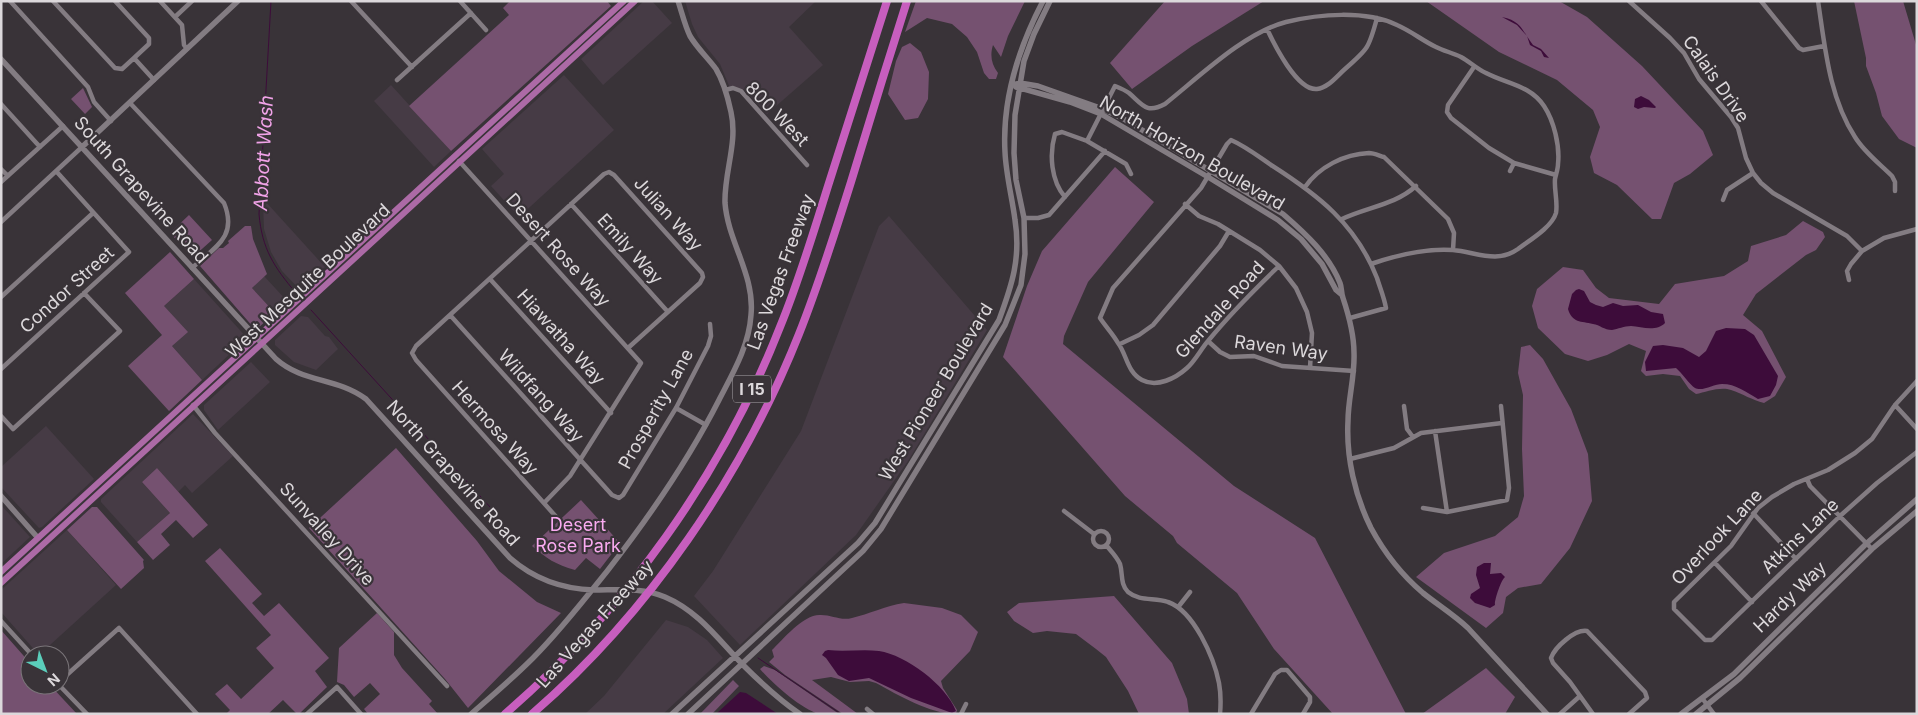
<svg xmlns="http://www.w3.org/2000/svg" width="1918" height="715" font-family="Inter,sans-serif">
  <rect width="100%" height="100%" fill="#393338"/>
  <path fill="#463b45" d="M644,1h8l20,22 -69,62 -22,-26z
    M685,1h131l-27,26 34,38 -56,49 -23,-25 -4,4 -10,-5 -10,-24 -22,-27 -6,-13z
    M564,75l50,55 -95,87 -28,-31 13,-12 -22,-25z
    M391,85l60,66 -17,16 -60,-66z
    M263,202h3l59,65 -25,23 -18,-19 -11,-19 -7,-23z
    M889,216l98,114 -79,131 -52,74 -116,110 -46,-49 19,-25 88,-140 78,-205z
    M264,276l24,26 -13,11 -23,-25z
    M194,279l53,59 -45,42 -30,-34 -8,-40z
    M301,316l7,1 17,19 4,1 9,12 -22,21 -22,-8 -19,-17v-5z
    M251,362l19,20 -52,48 -14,-20v-5z
    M193,414l40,42 -41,37 -7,-8 -7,7 -21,-24 -15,14 28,31 -33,29 -36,-40v-3z
    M46,426l48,53 -52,48 -3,1 -38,-41v-20z
    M1,505l29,32 -29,27z
    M67,530l49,55 -77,70 -38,-43v-22z
    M666,620l22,7 19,13 16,18 -60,56h-78l19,-18z"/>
  <path fill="#755170" d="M510,1h97l4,5 -160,145 -42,-45 100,-91 -6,-7z
    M916,1h109l-17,35 -7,21 -8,-12c-3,10 -2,19 5,28l-2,6h-7l-5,-6 -7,-21 -10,-15 -15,-13 -25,-6 -22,14z
    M1165,1h99l-72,45 -60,43 -22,-26z
    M1426,1h133l28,16 55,49 61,65 10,24 -23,19 -16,9 -13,36h-9l-35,-34 -23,-12 -4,-16 10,-30 -7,-17 -36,-30 -58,-28z
    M1854,1h49l14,47v100l-18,-9 -17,-23 -6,-23 -10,-27v-8z
    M910,43l11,9 8,20 -1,27 -10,19 -13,2 -17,-26 8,-33 6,-14z
    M83,88l9,19 -7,7 -14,-15z
    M1115,167l39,35 -66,80 -24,54 -1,8 171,142 81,52 91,176h-73l-59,-65 -37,-56 -60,-50 -4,-7 -48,-40 -122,-139 24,-71 15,-35z
    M189,215l23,25 -19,17 -23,-24z
    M1803,221l20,11 2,5 -9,13 -10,5 -50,39 -13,21 19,16 24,46 -11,19 -11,7c-12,-3 -21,-9 -33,-13 -10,-4 -25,2 -35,4l-7,-5 -9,-13 -17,-2 -17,2 -5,-5 5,-20 -17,-7 -22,11 -19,6 -23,-7 -27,-26 -6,-22 5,-17 26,-22 20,3 13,18 13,10 50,6 16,-20 49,-8 24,-15 3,-15 35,-11z
    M245,226h6l2,13 14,35 -15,14 23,25 -17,15h-4l-54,-62 19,-18h4l6,-5 -1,-2z
    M170,252l24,27 -30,27 24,26 -16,14 30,34 -33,31 -41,-45 34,-31 -37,-42z
    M1530,345l13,14 28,50 17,45 4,47 -22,47 -29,36 -23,4 -12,9 -3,16 -17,15 -70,-51 28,-24 51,-17 23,-19 6,-21 -2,-47 1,-54 -5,-22 3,-26z
    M396,448l81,93 22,30 38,31 24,11 -93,95 -23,-29 -136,-151z
    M157,468l51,57 -15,13 -17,-18 -15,14 9,11 -17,15 -16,-18 33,-29 -28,-31z
    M581,500l39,43 -20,26 -14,-11 -11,12c-19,-5 -29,-12 -43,-24z
    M92,507h5l47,53 -1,1 1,7 -23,21 -54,-59z
    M220,548l42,46 -10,9 12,13 15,-13 50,55 -14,13 12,16 -28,27h-2l-14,-14 -15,14h-42l4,-4 -15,-16 12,-10 14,15 33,-31 -18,-20 15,-13 -66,-74z
    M1114,596l58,67 15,36 2,15h-50l-11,-23 -22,-34 -10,-8 -20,-15 -29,-3 -14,2 -19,-12 -7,-9 12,-9z
    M904,603l38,5 19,7 17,17 -8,19 -29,30 2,7 14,22 -1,4c-26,0 -58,-19 -80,-31l-7,-2 -19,1 -19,-5 -19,3 46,34h-15l-58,-39 -16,-13 5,-5 -2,-7c11,-11 33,-37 49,-35 11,0 20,6 31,3 17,-4 33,-12 52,-15z
    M377,613l17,19v23l8,13 30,33 -3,3 9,10h-70l-4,-5 16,-15 -10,-11 -16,14 -10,-12 -7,-3 2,-34z
    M1,630l29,33v22h20l27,29h-74l-2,-2z
    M764,666l11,4 64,44c-6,0 -14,1 -20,0 -18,-5 -47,-31 -59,-45z
    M1486,668l29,29 -10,17h-83z
    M733,680l6,6 -27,28h-12z"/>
  <path fill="#3d0c3a" d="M1502,17c20,4 20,14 31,28l8,4 8,9 -5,-1 -3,-6 -11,-6 -3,-9 -10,-11z
    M1641,96l8,4 7,7 -1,1 -11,-1 -6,2 -4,-2 1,-8z
    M1579,289l5,2 6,11 6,3 7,2 10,-4 10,3 15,-1 13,7 12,2 2,9c-9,9 -23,4 -34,3 -7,0 -13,3 -19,4 -8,0 -12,-5 -19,-6 -12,-3 -21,-1 -25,-15l4,-15 4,-4z
    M1726,328l19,1 9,6 24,41 -2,9 -6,11 -12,3c-12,-7 -22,-15 -36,-15 -8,0 -20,8 -27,4 -5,-3 -13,-15 -19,-20l-30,3 -1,-9 8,-16 10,-1 20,3 16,9 7,-6 10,-20z
    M1484,563h7l-1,11 11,-1 4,4c-4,3 -11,24 -10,28l-5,3 -15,-5 -5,-5 1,-4 9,-6 -4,-13 1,-8z
    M828,650c17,2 34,-1 51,1 27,4 67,34 77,60l-4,2 -41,-15 -42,-20 -20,3 -11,-6 -12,-17 -4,-3 3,-4z
    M740,692l6,1 32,21h-62z"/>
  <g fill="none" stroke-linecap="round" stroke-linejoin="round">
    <path stroke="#3d0c3a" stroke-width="1" d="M271,1l-12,213c3,35 15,53 37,79
      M311,310l179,197
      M758,658l83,56"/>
    <path stroke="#837c82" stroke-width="4.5" d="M10,1l78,86 6,15 17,19
      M53,1l62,67 7,1 12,-11 20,22
      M115,1l34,37v6l-15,14
      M160,1l22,24 2,20 3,4
      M351,1l61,66
      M460,1l26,29
      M1629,1l41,37 14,15 15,26 32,38 7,11 8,30 7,15 8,10 12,10 74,43 15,15
      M1761,1l38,47 4,2 21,-4
      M1818,1c7,46 11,96 37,136 9,15 25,27 37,39l3,6v9
      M175,17l17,-16
      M1267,29c7,15 30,62 50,60 11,-1 20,-13 28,-20 23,-20 24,-21 32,-51
      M1474,67l-26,38 -1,7 4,6 38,30 25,15 42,12
      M397,80l74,-67
      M725,90l8,-2 8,3 66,74
      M130,103l94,100c14,34 -9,44 -32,65
      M1,104l39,43
      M1087,141l28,-55c5,2 10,4 14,7 14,12 17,21 36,11 34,-27 79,-71 121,-82 33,-8 79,-12 111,3 14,6 26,16 39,22 8,4 17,6 25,10 9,5 16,12 25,16 21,11 44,12 58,33 10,15 16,40 14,58 0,5 -2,10 -3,15 -1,11 3,23 1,34 -4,14 -26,27 -38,36 -21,15 -42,3 -65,1 -28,-2 -56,5 -82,14
      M459,161l182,202 -71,113 -26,27
      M1,169l7,7
      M1510,171l4,-8
      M1,182l62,-56
      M1305,187c14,-20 39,-33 64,-34 5,0 11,3 15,4l64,62 6,14 -1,17
      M1065,197c-14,-16 -16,-43 -10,-63l7,-2 25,9 39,23 5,10
      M1723,200l4,-10 26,-17
      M571,204l97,108
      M1185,204l14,12 19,8 42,26 19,16 17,22 11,24 5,21 -2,35
      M1024,218h14l11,-3 56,-64
      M1342,219c25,-12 53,-14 74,-33
      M1,222l81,-75
      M1279,266c-25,24 -49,48 -71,75 -7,8 -13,20 -21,27 -11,10 -30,20 -45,12 -15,-8 -15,-25 -24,-37 -5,-9 -12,-16 -18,-25l13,-30 88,-100 26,-44 4,-4c14,6 27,16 40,25 47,30 85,59 106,113 3,10 7,19 9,30l-36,10
      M490,279l121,134
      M1849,280l-2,-9 4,-7 11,-13 22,-13 33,-9
      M1,297l92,-84
      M450,315l162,180 7,3 4,-3 53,-87 32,-62 3,-10 -1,-12
      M1208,341l12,11 10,5 24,-1 28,10 72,5
      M1120,344l19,-9 14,-10 67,-79 9,-15
      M1,369l128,-117 -73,-81
      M1917,381l-22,24 -23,34 -17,14 -27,17 -34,14 -22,13 -14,11 -27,38 -57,56v7l31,31h7l128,-124 37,-33 40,-31
      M193,405l22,28 232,253
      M1895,405l22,24
      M1404,406l3,23 6,8
      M676,408l30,17
      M1,416l12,13 107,-98 -36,-38
      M1435,431l12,81
      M1350,459l44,-11 27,-15 81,-10
      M1807,479l3,7 62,63
      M1423,508l24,4 60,-12 2,-12 -8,-82
      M1064,511l30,23
      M1753,513l43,46
      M559,520l-143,-160 -4,-7 4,-7 188,-172 5,-2 5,3 88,98 1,4 -3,6 -72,65
      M1093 539a8 8 0 1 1 16 0a8 8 0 1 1-16 0Z
      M1106,545c5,6 11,12 14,19 3,10 0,20 8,28 12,10 27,5 40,10 26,9 46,56 51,81 2,11 2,20 1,31
      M1715,563l37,39
      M1179,606l11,-14
      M1,621l31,34
      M60,681l59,-53 78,86
      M59,685l28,29
      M1702,698l12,16
      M867,709l6,5
      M307,714l30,-27 24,27
      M961,714l5,-10
      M1251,714l24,-40 6,-4h6l23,27v5l-7,12
      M1560,714l20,-18
      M1593,714l-23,-32 -17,-19 -2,-5c4,-11 24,-29 36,-27l58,61 2,6 -18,16"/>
    <path stroke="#837c82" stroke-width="5.5" d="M1,59l275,300c27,24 60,18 90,40l144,159c24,21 52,31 84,32 24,0 48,-3 71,7 33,14 53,42 77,67 18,18 36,35 58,50
      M1012,85l8,-2 18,3 65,23 19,9 161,96c22,19 46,41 57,69 2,5 1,10 3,15 6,18 11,36 11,55 1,23 -6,46 -6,68 -2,36 7,75 23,107 13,24 32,48 52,65 15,12 31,22 45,35l79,86
      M1016,87l54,15 31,12 107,63 70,43 23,19 21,25 14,26 6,5
      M82,147l156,-146
      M1,496l37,42
      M471,714c21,-18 42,-36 62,-56 27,-27 51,-58 75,-88 42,-54 80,-109 111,-170 14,-27 30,-54 32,-85 4,-40 -23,-73 -26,-112 -1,-31 13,-60 6,-91 -3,-14 -7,-30 -15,-43 -8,-11 -19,-21 -26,-33 -5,-10 -8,-23 -12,-35
      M672,714l186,-171 17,-20 124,-203c13,-35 22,-62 16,-100 -3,-23 -9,-45 -10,-68 -3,-52 14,-105 38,-151
      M688,714l175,-163 18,-22 124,-204 16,-40 4,-31 -1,-36 -8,-38 -2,-27 1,-38 9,-54 10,-27 16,-33
      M1681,714l53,-40 133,-131 50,-44
      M1696,714l44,-36 132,-129 45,-38"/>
    <path stroke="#ac6aa6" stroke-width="6" d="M1,572l623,-571
      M1,583l634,-582"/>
    <path stroke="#c75ebe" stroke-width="8" d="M505,714c120,-104 217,-239 275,-387 19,-46 33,-93 48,-141 20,-61 39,-123 59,-185
      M532,714c116,-100 211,-239 267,-380 20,-50 36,-101 52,-152 18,-60 37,-121 56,-181"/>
  </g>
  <g text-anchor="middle" stroke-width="4.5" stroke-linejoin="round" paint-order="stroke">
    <rect fill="#393338" stroke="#aba6aa" stroke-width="1" x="733" y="375.5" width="38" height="27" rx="4"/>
    <g font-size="16" font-weight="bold" fill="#dcd8db">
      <text x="752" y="395">I 15</text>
    </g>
    <g font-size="18" fill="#dcd8db" stroke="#393338">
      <text transform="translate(1716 79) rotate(55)" y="6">Calais Drive</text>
      <text transform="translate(777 114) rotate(46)" y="6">800 West</text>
      <text transform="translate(1192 153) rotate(30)" y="6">North Horizon Boulevard</text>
      <text transform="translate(141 190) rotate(48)" y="6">South Grapevine Road</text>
      <text transform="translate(668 214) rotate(48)" y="6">Julian Way</text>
      <text transform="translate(630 249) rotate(48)" y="6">Emily Way</text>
      <text transform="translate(558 250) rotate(48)" y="6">Desert Rose Way</text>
      <text transform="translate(781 272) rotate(-70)" y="6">Las Vegas Freeway</text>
      <text transform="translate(308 281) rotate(-43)" y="6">West Mesquite Boulevard</text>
      <text transform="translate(67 290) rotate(-42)" y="6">Condor Street</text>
      <text transform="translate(1220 310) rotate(-48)" y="6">Glendale Road</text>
      <text transform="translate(561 337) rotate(48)" y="6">Hiawatha Way</text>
      <text transform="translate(1281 348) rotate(8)" y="6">Raven Way</text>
      <text transform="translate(936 392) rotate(-59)" y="6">West Pioneer Boulevard</text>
      <text transform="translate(541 396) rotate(48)" y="6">Wildfang Way</text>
      <text transform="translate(656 409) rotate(-61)" y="6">Prosperity Lane</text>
      <text transform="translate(495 428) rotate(48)" y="6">Hermosa Way</text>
      <text transform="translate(453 473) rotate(48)" y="6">North Grapevine Road</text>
      <text transform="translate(327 534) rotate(48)" y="6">Sunvalley Drive</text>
      <text transform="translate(1800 536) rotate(-44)" y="6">Atkins Lane</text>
      <text transform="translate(1717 537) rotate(-47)" y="6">Overlook Lane</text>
      <text transform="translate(1790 597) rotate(-44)" y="6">Hardy Way</text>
      <text transform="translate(595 624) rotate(-48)" y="6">Las Vegas Freeway</text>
    </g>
    <g font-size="18" fill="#faabf1" stroke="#393338">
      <text x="578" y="531">Desert<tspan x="578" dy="21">Rose Park</tspan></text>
    </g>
    <g font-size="19" font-style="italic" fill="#f1a3e8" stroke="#393338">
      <text transform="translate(263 153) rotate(-87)" y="7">Abbott Wash</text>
    </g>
  </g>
  <rect width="1918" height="715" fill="none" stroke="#dcd8db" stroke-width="5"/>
  <g transform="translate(45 670) rotate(138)"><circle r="24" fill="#393338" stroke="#7a7579"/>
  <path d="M0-4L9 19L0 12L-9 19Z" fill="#5bcebb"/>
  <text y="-8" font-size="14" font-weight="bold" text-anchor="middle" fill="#dcd8db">N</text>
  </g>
</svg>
